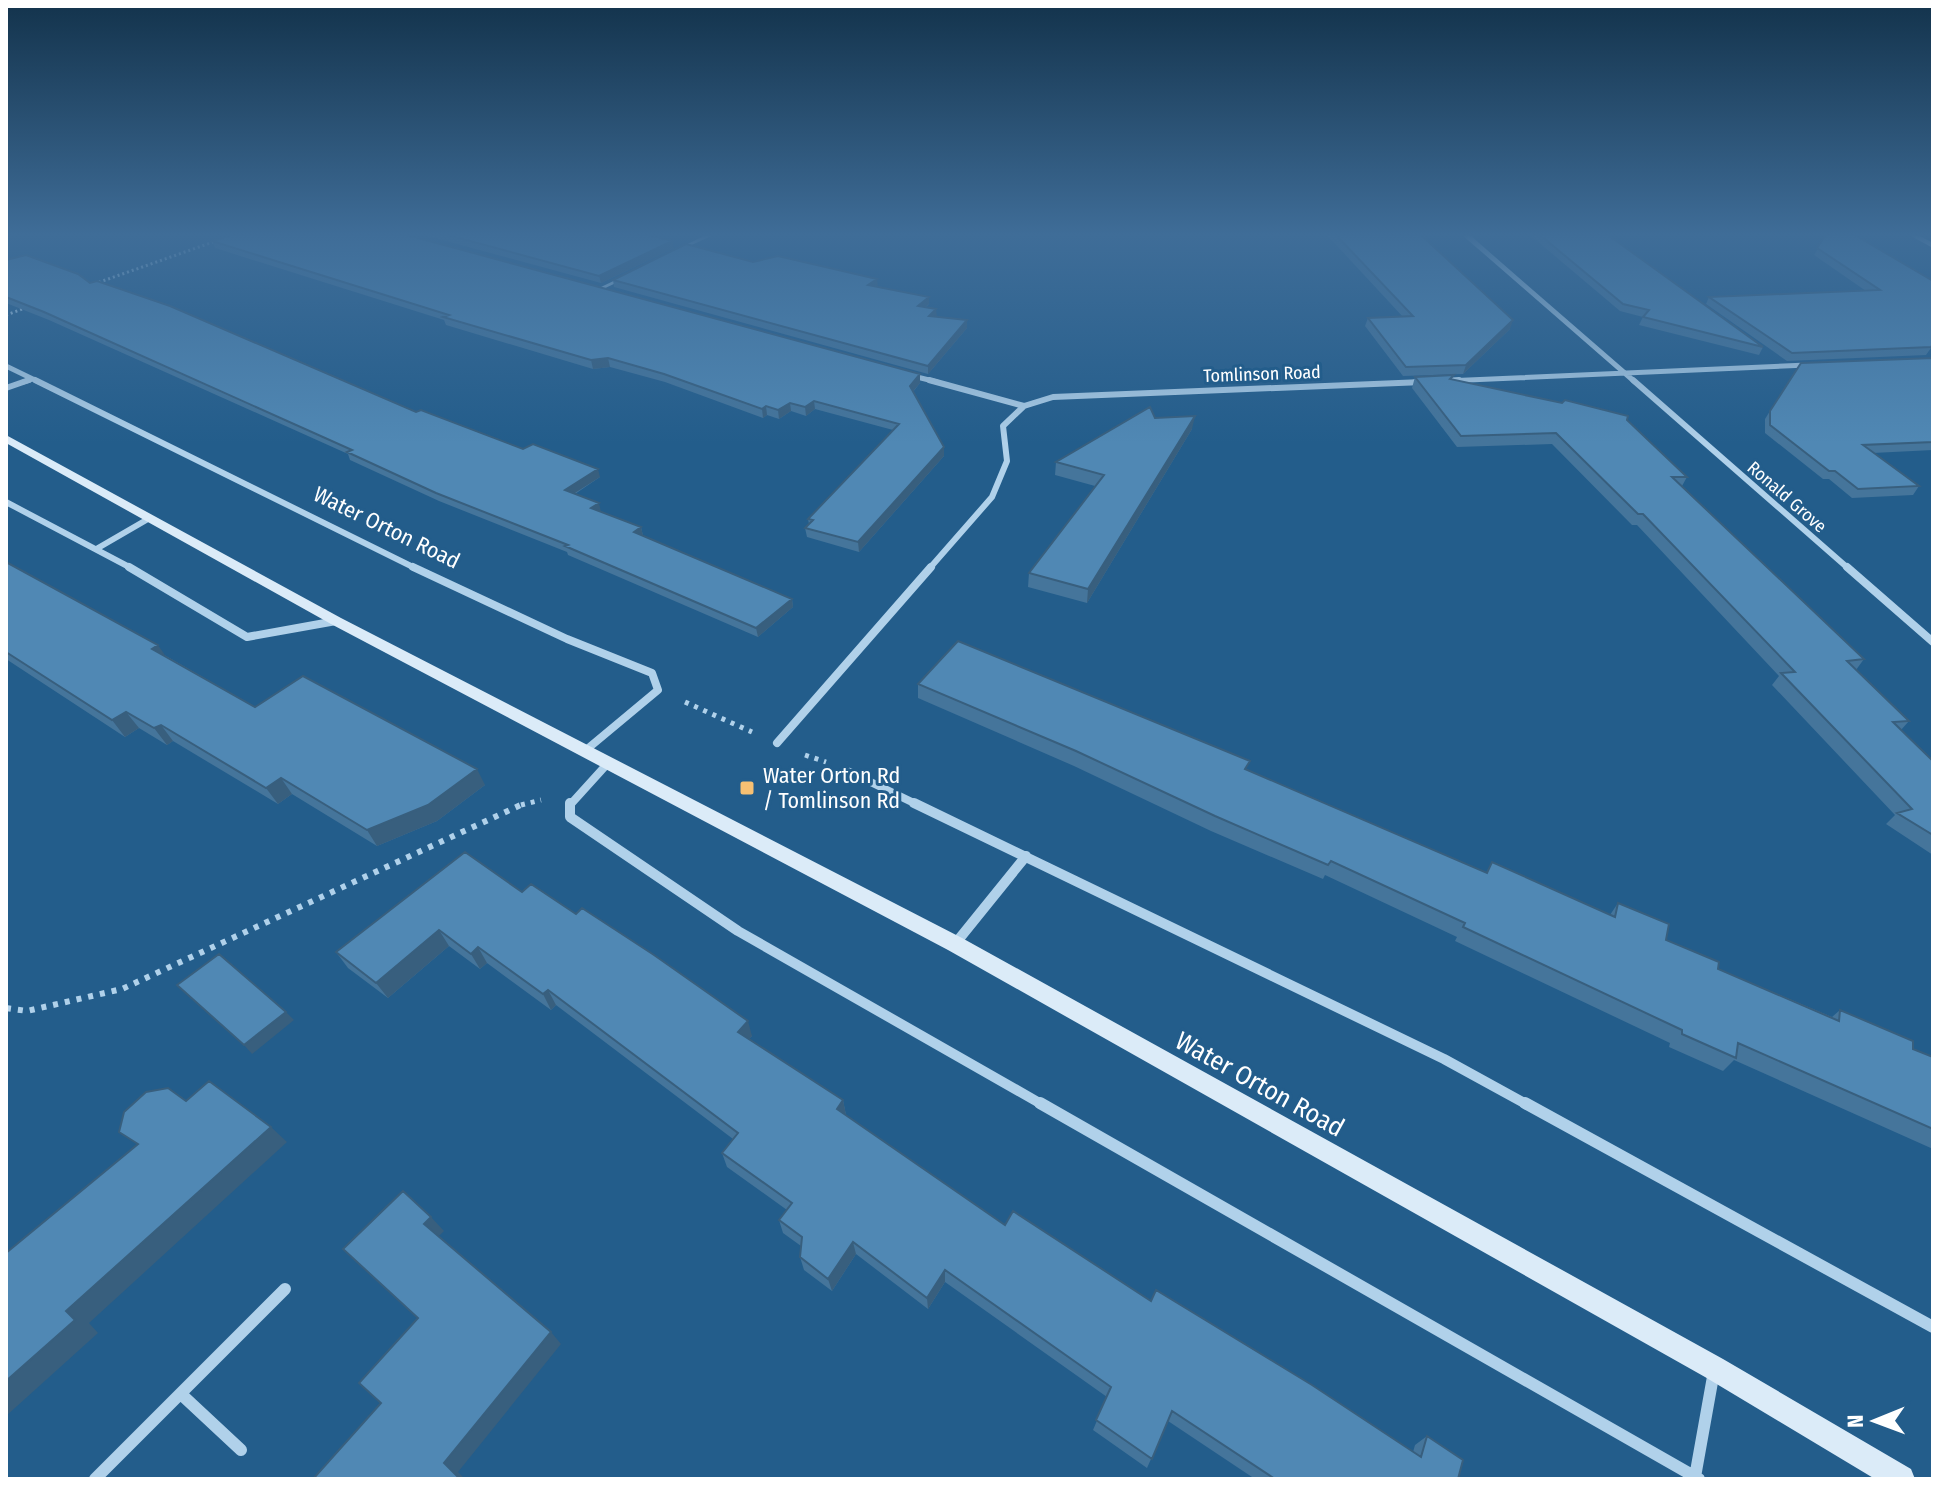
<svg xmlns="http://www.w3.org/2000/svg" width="1939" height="1485" font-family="'Fira Sans Condensed',sans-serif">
  <rect width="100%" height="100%" fill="#235d8b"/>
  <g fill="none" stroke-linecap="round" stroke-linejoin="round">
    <path stroke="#b0d1ea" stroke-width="3" stroke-dasharray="2 3" stroke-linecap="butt" d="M94,284l122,-43
      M6,315l22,-8"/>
    <path stroke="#b0d1ea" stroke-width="5" stroke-dasharray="4 6" stroke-linecap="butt" d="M685,702l67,30
      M805,755l21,7
      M521,805l20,-5"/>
    <path stroke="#b0d1ea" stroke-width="6" stroke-dasharray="5 7" stroke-linecap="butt" d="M6,1008l21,3 95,-22 403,-186"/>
    <path stroke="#b0d1ea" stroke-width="3" d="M684,247l26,-12
      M600,289l21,-10"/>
    <path stroke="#b0d1ea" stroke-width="5" d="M1466,235l169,147
      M6,366l33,16
      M913,376l24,6
      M1445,381l362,-16
      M23,382l7,-2
      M1414,382h9"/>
    <path stroke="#b0d1ea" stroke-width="6" d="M35,380l382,189
      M929,380l95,26
      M1633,380l216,189
      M1445,381l14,-1
      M6,388l23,-8
      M6,502l127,67
      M98,548l50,-29
      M929,569l63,-72 15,-36 -4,-35 21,-20 29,-9 370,-15"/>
    <path stroke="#b0d1ea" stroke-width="8" d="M129,567l118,70 89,-16
      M413,567l154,72 85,34 6,17 -72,60
      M1847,567l86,75
      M777,743l154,-176
      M850,772l68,33
      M570,805l38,-42"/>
    <path stroke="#b0d1ea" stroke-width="10" d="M570,803v14l168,114 305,174
      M914,803l530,256 84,46
      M955,944l71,-88"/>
    <path stroke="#b0d1ea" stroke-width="12" d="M1040,1103l659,376
      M1525,1103l408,224
      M182,1395l59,55
      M1695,1477l19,-106
      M95,1479l190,-190"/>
    <path fill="#b0d1ea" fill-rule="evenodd" d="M1909,235h9l15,8v5z"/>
    <path fill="#dbebf8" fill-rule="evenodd" d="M6,435l335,183 621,320 761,421 188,110 4,10h-40l-170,-102 -757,-427 -617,-326 -325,-181z"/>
  </g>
  <path fill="#45759b" d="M424,235h225l25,13 -73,35z
    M1327,235h94l89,94 -47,45 -60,2 -38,-50 3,-8 35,-1z
    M1530,235h78l155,112 -4,8 -120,-30 4,-8 -23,-6z
    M1826,235l107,110 -7,10 -139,6 -81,-57 3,-7 157,-6 -52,-36z
    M212,241l708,133v9l-7,9 31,64 -85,96 -52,-15 -2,-9 4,-4 -1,-5 85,-89 -78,-21 -9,7 -15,-5 -12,8 -12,-4 -4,3 -98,-36 -55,-15 -17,2 -147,-44 -2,-5 -229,-72z
    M6,260l84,23 326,129 184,65 -25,17 26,18 40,15 2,9 149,63 1,8 -35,30 -190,-82 -1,-3 -128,-51 -89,-41 -2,-6 -299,-134 -43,-17z
    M753,262l176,35v7l-3,3 10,10 31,11 -39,46 -314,-87 -1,-7z
    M1933,358v92l-60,3 46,33 -6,9 -61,3 -23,-19h-6l-58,-46v-14l5,-8z
    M1415,377l38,3 174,40 60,57 -5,9 182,173 -8,11 53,51 -8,9 32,31v94l-47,-31 9,-9 -123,-130 7,-9 -142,-151h-5l-80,-81 -95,3 -45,-59z
    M1155,418l37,11 -105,174 -59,-16 1,-14 66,-87 -40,-11 1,-13z
    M6,562l160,94 89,51 230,78 -48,36 -60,25 -85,-52 -14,10 -105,-63 -6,4 -28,-17 -14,9 -119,-78z
    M918,684l330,86 238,103 6,-11 118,53 8,-12 48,37 52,29 114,48 8,-7 73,39 20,8v92l-199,-89 -11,11 -54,-24 1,-4 -215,-102 2,-4 -132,-62 -2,4 -112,-48 -137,-65 -156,-68z
    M522,892l230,144 -3,3 94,61 3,15 159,110 146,76 262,151 2,-7 12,-9 31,43h-203l-87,-58 -21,47 -54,-38 14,-33 -162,-115 -17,27 -72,-55 -24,37 -28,-21 -4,-13 1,-11 -18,-13 -4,-13 8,-10 -60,-43 -5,-14 11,-14 -177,-134 -5,5 -64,-47 -7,6 -31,-23 -61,52 -40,-30 -12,-16z"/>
  <path fill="#385f7e" d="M672,241l2,7 -73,35 -2,-7z
    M877,279l1,8 -10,-2z
    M929,297v7l-11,9v-7z
    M936,309l1,8 -8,-1z
    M967,320v8l-39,46v-8z
    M1513,320l-3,9 -47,45 3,-9z
    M608,358l2,9 -17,2 -2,-9z
    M920,374v9l-10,12v-9z
    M814,401l1,8 -9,7 -1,-9z
    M790,403l1,8 -12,8 -1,-9z
    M766,406l1,9 -4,3 -1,-9z
    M1195,416l-3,13 -105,174 1,-14z
    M944,447v9l-85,96 -1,-10z
    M598,469l2,8 -33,21 -2,-8z
    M599,503l2,9 -10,-4z
    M641,527l2,9 -9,-4z
    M792,599l1,8 -35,30 -2,-9z
    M158,645l11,16 -17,-12z
    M126,712l13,16 -14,9 -13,-17z
    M161,725l12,16 -6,4 -13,-17z
    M477,769l8,16 -48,36 -60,25 -10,-16z
    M281,778l11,16 -14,10 -12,-16z
    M439,930l10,16 -61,52 -12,-15z
    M478,947l9,16 -7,6 -9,-15z
    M548,990l8,15 -5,5 -8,-16z
    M286,1012l8,8 -42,34 -8,-9z
    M748,1021l4,15 -9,11 -5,-15z
    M843,1100l3,15 -7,8 -2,-14z
    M271,1127l16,15 -198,181 9,10 -92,83v-35l60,-70z
    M431,1217l13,14 -7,7 -13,-14z
    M853,1242l3,12 -24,37 -4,-12z
    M945,1270v12l-17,27 -1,-11z
    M551,1332l10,12 -103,128 7,7h-5l-16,-16z"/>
  <path fill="#5088b4" stroke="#385f7e" stroke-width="2" d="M231,235h176l513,139 -10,12 34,61 -86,95 -53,-14 8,-8 -5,-1 91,-95 -85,-23 -9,6 -15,-4 -12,7 -12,-4 -4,3 -98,-35 -56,-16 -17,2 -148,-43 6,-2 -237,-74z
    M448,235h201l23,6 -73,35z
    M1336,235h85l92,85 -47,45 -60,2 -38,-49 45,-2z
    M1540,235h68l155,112 -120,-30 6,-7 -26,-6z
    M1826,235h29l78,46v63l-2,3 -139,6 -83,-56 171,-7 -63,-42z
    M686,244l67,18 25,-6 99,23 -9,6 61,12 -11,9 18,3 -7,7 38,4 -39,46 -315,-86z
    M26,255l52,19 12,9 7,-2 73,25 246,106 5,-2 102,39 10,-5 65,25 -33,21 34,13 -8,5 50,19 -7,5 158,67 -36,29 -191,-82 3,-1 -132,-52 -89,-41 5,-2 -308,-138 -38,-15v-37z
    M1933,358v84l-70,3 56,41 -61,3 -23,-18h-6l-59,-46v-14l31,-48z
    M1454,375l-4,4 112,24 3,-3 63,16 -1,4 60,57h-15l192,182 -17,2 62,60 -16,1 40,39v74l-36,-22 15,-4 -131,-136 14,-1 -152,-158h-5l-82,-81 -95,3 -46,-59z
    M1150,407l5,11 40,-2 -107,173 -59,-16 75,-98 -48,-13z
    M6,562l152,83 -6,4 103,58 48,-31 174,93 -49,36 -61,25 -86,-52 -15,10 -105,-63 -7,3 -28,-16 -14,8 -106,-68z
    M958,641l292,120 -5,8 242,104 5,-11 123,55 3,-14 51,21 -3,16 53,22 -1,7 121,52 1,-11 73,31v8l20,8v72l-195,-86 -2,15 -54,-24v-4l-219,-103 2,-4 -134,-62 -3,4 -113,-49 -139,-65 -158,-67z
    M465,852l57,40 9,-8 45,30 6,-6 72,47 94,66 -10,11 105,68 -6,9 168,116 8,-14 138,90 5,-11 156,95 109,72 6,-21 36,24 -5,19h-183l-103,-68 -20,48 -56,-39 15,-33 -166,-117 -18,28 -74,-56 -25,37 -28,-22 2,-20 -23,-17 13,-17 -70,-50 16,-20 -190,-143 -5,4 -65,-47 -7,7 -32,-24 -63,53 -40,-31z
    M219,954l67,58 -42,33 -67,-60z
    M209,1081l62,46 -205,184 9,9 -69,61v-128l132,-109 -19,-12 5,-20 22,-20 22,-4 18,13z
    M403,1191l28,26 -7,7 127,108 -107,131 16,16h-147l68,-76 -22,-20 59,-65 -75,-69z"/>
  <linearGradient id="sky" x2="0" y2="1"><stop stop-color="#13334c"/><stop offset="0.53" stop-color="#3f6d98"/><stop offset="1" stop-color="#3f6d98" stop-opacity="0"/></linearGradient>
  <rect width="1939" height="443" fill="url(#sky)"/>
  <rect fill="#f6c073" stroke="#235d8b" stroke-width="3" x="739" y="780" width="16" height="16" rx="4"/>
  <g text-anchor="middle" stroke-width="6" stroke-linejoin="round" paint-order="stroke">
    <g font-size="18" fill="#fff" stroke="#235d8b">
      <text transform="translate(1262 374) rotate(-2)" y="6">Tomlinson Road</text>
      <text transform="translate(1787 497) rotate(41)" y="6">Ronald Grove</text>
    </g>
    <g font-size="22" fill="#fff" stroke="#235d8b">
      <text transform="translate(387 527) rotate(26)" y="8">Water Orton Road</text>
    </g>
    <g font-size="22" fill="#fff" stroke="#235d8b" text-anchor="start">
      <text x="763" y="783">Water Orton Rd<tspan x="763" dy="25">/ Tomlinson Rd</tspan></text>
    </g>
    <g font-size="26" fill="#fff" stroke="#235d8b">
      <text transform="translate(1260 1084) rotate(29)" y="9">Water Orton Road</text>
    </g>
  </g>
  <rect width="1939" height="1485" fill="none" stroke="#ffffff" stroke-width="16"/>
  <g transform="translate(1875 1421) rotate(269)" stroke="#235d8b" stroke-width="6" paint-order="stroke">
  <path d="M0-6L14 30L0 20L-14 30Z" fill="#ffffff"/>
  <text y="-12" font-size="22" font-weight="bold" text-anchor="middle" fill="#ffffff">N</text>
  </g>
</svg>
